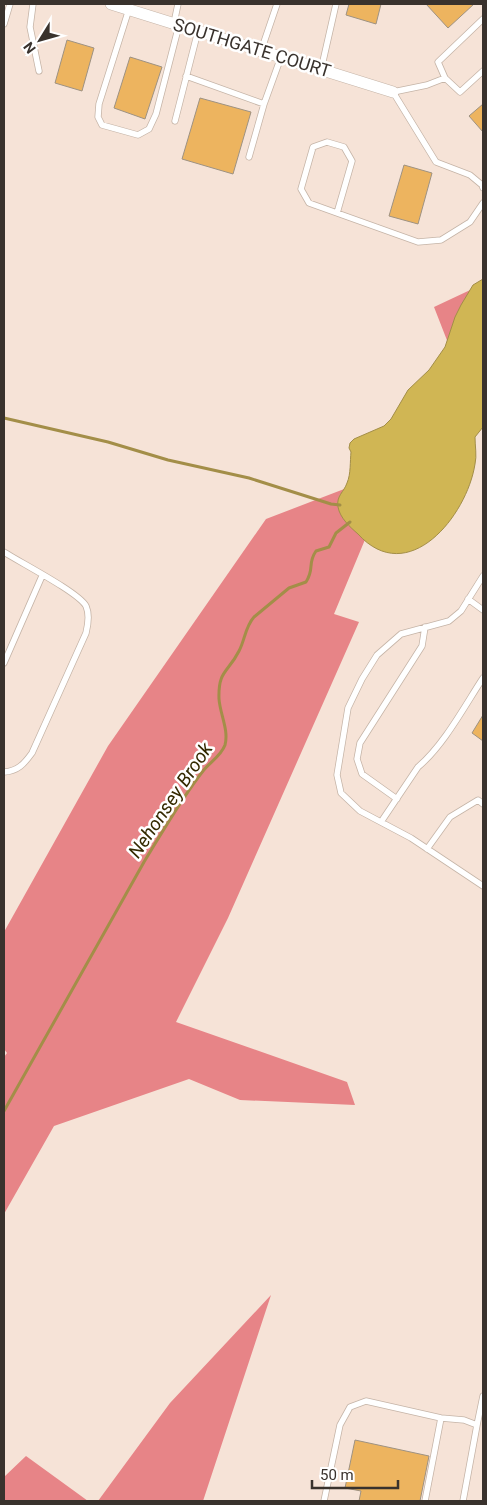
<svg xmlns="http://www.w3.org/2000/svg" width="487" height="1505" font-family="Roboto,sans-serif">
  <rect width="100%" height="100%" fill="#f6e3d7"/>
  <path fill="#e78487" d="M483,284l-26,82 -23,-59z
    M365,481l4,49 -35,84 25,8 -131,296 -52,104 171,60 8,23 -115,-5 -51,-21 -135,47 -50,88v-157l3,-4 -3,-4v-117l104,-186 158,-227z
    M271,1295l-68,206h-105l72,-98z
    M26,1456l62,45h-84v-24z"/>
  <path fill="#d0b654" stroke="#a38e48" d="M483,279v148l-8,10c0,9 2,19 0,27 -8,52 -67,125 -117,70 -8,-7 -18,-16 -20,-27 -2,-11 6,-15 9,-24 4,-9 3,-22 4,-31l-2,-4 1,-5 4,-4 30,-13 7,-7 17,-29 21,-20 16,-23 10,-30 6,-12 12,-20z"/>
  <g fill="none" stroke-linecap="round" stroke-linejoin="round">
    <path stroke="#a38e48" stroke-width="3" d="M4,418l104,24 60,18 81,18 82,26 9,1
      M4,1111l140,-249c19,-31 37,-63 59,-91 7,-9 18,-15 22,-26 4,-15 -5,-31 -6,-46 -1,-29 9,-26 20,-48 6,-11 6,-24 15,-34l35,-29 17,-6c9,-14 1,-18 10,-31l13,-4 7,-14 14,-11"/>
  </g>
  <path fill="#edb45f" stroke="#9e9282" d="M349,4h32l-5,20 -30,-9z
    M426,4h48l-26,24z
    M67,40l27,8 -12,43 -27,-8z
    M130,57l32,10 -17,52 -31,-11z
    M200,98l51,14 -18,62 -51,-15z
    M483,104v28l-14,-16z
    M404,165l28,8 -14,51 -29,-8z
    M483,715v26l-11,-8z
    M355,1440l74,16 -9,45h-61l2,-10 -16,-3z"/>
  <g fill="none" stroke-linecap="round" stroke-linejoin="round">
    <g stroke="#c5b4a7" stroke-width="7">
      <path id="lane" d="M33,4l-3,23 9,44
        M129,9l-30,95 -1,13 4,8 36,10 11,-6 7,-15 23,-89
        M483,19l-45,43 7,16 15,14 23,-21
        M174,23l4,-19
        M4,24l6,-20
        M261,51l16,-47
        M321,70l15,-66
        M186,76l78,28
        M445,78l-18,7 -34,7 43,70 34,13 12,10 1,3
        M175,121l23,-90
        M249,157l15,-53 17,-47
        M337,213l15,-52 -8,-14 -17,-5 -14,5 -12,42 8,14 109,39 23,-2 29,-18 13,-19
        M4,552c17,11 74,40 82,54 4,9 2,19 0,27l-54,120c-8,11 -14,18 -28,19
        M483,576l-22,35 -12,10 -48,13 -24,21 -15,24 -14,29 -11,67 4,18 19,18 51,27 72,48
        M468,599l15,11
        M4,663l38,-87
        M397,799l-35,-25 -5,-15 3,-16 62,-97 3,-19
        M381,822l37,-55c26,-22 46,-60 65,-89
        M427,849l23,-32 28,-17 5,4
        M477,1425l6,-29
        M324,1501l16,-76 10,-18 16,-6 75,17 23,2 13,5 -14,76
        M425,1501l16,-83"/>
    </g>
    <g stroke="#c5b4a7" stroke-width="12">
      <path id="street" d="M111,4l282,88"/>
    </g>
    <use href="#lane" stroke="#fff" stroke-width="5.5"/>
    <use href="#street" stroke="#fff" stroke-width="11"/>
  </g>
  <g text-anchor="middle" stroke-width="5" stroke-linejoin="round" paint-order="stroke">
    <g font-size="18" fill="#39322d" stroke="#fff">
      <text transform="translate(252 48) rotate(17)" y="6">SOUTHGATE COURT</text>
    </g>
    <g font-size="19" font-style="italic" fill="#342900" stroke="#fff">
      <text transform="translate(170 800) rotate(-56)" y="7">Nehonsey Brook</text>
    </g>
  </g>
  <rect width="487" height="1505" fill="none" stroke="#39322d" stroke-width="10"/>
  <g transform="translate(40 40) rotate(233)" stroke="#ffffff" stroke-width="4" paint-order="stroke">
  <path d="M0-4L9 19L0 12L-9 19Z" fill="#39322d"/>
  <text y="-8" font-size="14" font-weight="bold" text-anchor="middle" fill="#39322d">N</text>
  </g>
  <path d="M312 1480v8h86v-8" fill="none" stroke="#39322d" stroke-width="2.5"/>
  <text x="320" y="1480" font-size="15" fill="#39322d" stroke="#ffffff" stroke-width="4" paint-order="stroke">50 m</text>
</svg>
